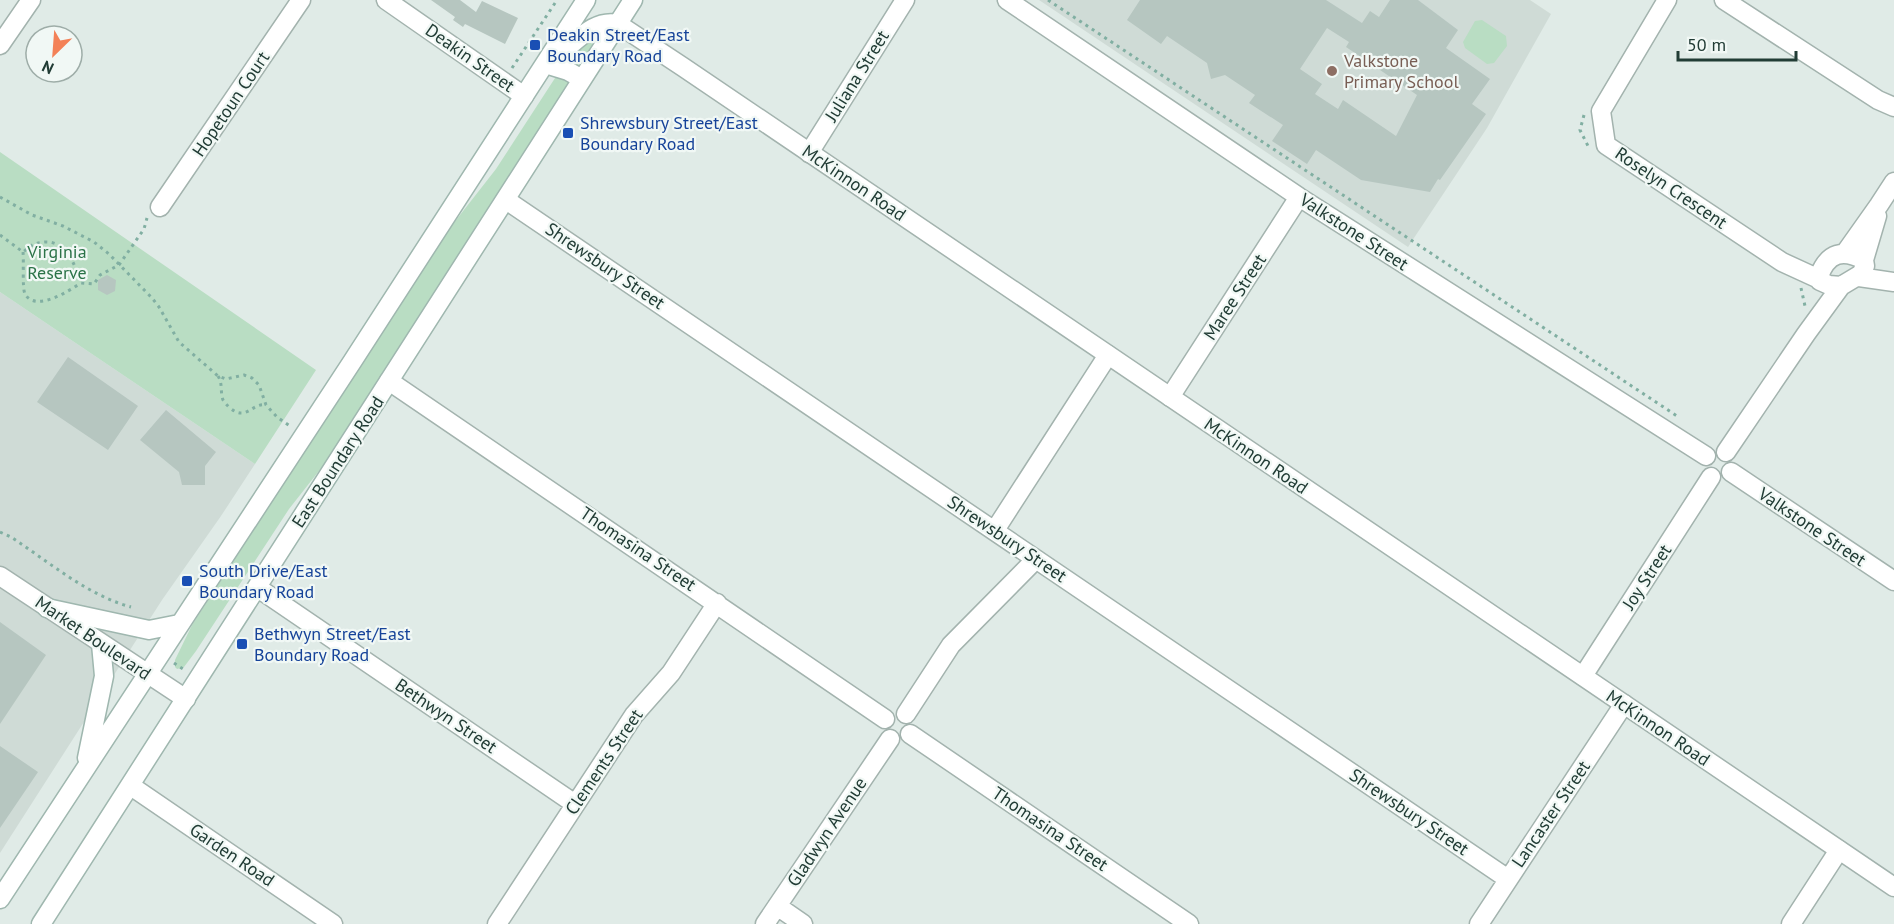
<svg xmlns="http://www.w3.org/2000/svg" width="1894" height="924" font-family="'PT Sans',sans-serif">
  <rect width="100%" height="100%" fill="#e0ebe7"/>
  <path fill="#cfdbd6" d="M1039,0h491l21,14 -64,114 -79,119z
    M0,292l255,172 -34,52 -59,84 -162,253z"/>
  <path fill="#b9ddc3" d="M1482,20l24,16 1,10 -13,17 -7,1 -22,-16 -2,-6 12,-21z
    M603,30l-23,38 -17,-3 9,-13z
    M557,75l12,6v3l-232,364 -48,61 -93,142 -12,16 -7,2 -2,-2v-7l17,-35 250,-387 54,-69z
    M0,152l316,218 -61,94 -255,-172z"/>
  <path fill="#b6c6c0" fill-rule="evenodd" d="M431,0h29l16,12 6,-11 36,17 -13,26 -40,-20 -2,3 -10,-7 2,-3z
    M1140,0h186l36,23 8,-12 9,6 11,-17h28l40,30 -12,18 44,31 -18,25 14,10 -46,66 -2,-1 -8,13 -69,-12 -45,-30 -9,14 -35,-23 11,-16 -34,-22 6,-8 -30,-20 -14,4 -4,-16 -40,-27 -6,8 -34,-24zM1327,28l22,14 -3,5 71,48 -21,41 -53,-36 -5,9 -23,-15 7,-10 -22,-15z
    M107,275l9,5 -1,11 -8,4 -9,-5v-10z
    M68,357l70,49 -30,44 -71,-48z
    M166,410l50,42 -11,14v19h-23l-3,-13 -39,-32z
    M0,622l46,33 -46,69z
    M0,746l38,26 -38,56z"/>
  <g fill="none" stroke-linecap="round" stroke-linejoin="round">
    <g stroke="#a3b3ae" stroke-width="21">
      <path id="minor" d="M1007,0l292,197 407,259
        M1667,0l-66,111 5,34 176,117 37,17
        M1724,0l154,100 16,7
        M0,45l31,-45
        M809,153l96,-153
        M506,200l1002,679
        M160,207l141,-207
        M1845,253l34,-48 15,-23
        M1864,260l13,-44
        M1859,277l35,5
        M389,381l496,338
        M1170,397l129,-200
        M1726,452l80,-118 35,-48 20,-12 4,-8 -1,-6c-21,-11 -36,-8 -45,16l1,5 9,4 12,1
        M1731,472l163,109
        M995,530l113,-175
        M0,576l186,123
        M258,588l317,216
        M1583,676l128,-199
        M906,714l45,-69 85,-86
        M910,734l279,190
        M131,786l202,138
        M777,906l26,18
        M497,924l137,-209 37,-42 46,-70
        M765,924l125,-185
        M1479,924l145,-220
        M1791,924l48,-74"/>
    </g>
    <g stroke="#a3b3ae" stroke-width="21">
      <path id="tertiary" d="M386,0l138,96
        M618,24l65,43 1211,820"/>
    </g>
    <g stroke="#9fb7af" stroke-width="21">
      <path id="secondary" d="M554,58c19,-12 38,-40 64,-34
        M545,64l23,7 14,8
        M47,608l102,22 30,-6
        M87,758l17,-82 -3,-32
        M0,899l352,-537 234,-362
        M41,924l592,-924"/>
    </g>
    <path stroke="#81afa2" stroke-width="3" stroke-dasharray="3 4.5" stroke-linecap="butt" d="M1048,0l629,416
      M512,68l45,-68
      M1584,115l-4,15 8,16
      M0,197l32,18 31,11 31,16 15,12 43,44 7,9 20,35 39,34 8,3 18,-4 8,3 7,7 7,20 11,12 13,9
      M0,235l23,17c4,-3 8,-7 12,-8 29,-10 39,18 46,39l13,1 6,-9 19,-10 25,-36 3,-11
      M23,252c1,9 -1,36 2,42 11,19 45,-4 56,-11
      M1801,288l4,18 -1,2
      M218,376c5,8 2,16 5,24 2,3 4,5 7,8 17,14 22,-6 36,-3
      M0,532l11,5c38,25 76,58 120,70
      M174,663l9,6"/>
    <use href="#minor" stroke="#fff" stroke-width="18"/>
    <use href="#tertiary" stroke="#fff" stroke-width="18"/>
    <use href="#secondary" stroke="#fff" stroke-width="18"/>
  </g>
  <g fill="#1a4fb4" stroke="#f1f8f5" stroke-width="2">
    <rect x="529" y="39" width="12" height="12" rx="3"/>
    <rect x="562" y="127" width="12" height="12" rx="3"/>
    <rect x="181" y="575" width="12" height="12" rx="3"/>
    <rect x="236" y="638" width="12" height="12" rx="3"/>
  </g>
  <circle fill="#8d6e63" stroke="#f1f8f5" stroke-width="2" cx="1332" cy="71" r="6"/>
  <g text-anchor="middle" stroke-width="4.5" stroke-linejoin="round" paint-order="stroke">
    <g font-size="18" fill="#164399" stroke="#f1f8f5" text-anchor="start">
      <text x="547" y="41">Deakin Street/East<tspan x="547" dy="21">Boundary Road</tspan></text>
      <text x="580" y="129">Shrewsbury Street/East<tspan x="580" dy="21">Boundary Road</tspan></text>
      <text x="199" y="577">South Drive/East<tspan x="199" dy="21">Boundary Road</tspan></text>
      <text x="254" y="640">Bethwyn Street/East<tspan x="254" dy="21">Boundary Road</tspan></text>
    </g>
    <g font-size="18" fill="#213c35" stroke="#f1f8f5">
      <text transform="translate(470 58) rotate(35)" y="6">Deakin Street</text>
      <text transform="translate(857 76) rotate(-58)" y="6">Juliana Street</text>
      <text transform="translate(231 104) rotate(-56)" y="6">Hopetoun Court</text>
      <text transform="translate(854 183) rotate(34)" y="6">McKinnon Road</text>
      <text transform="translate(1671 188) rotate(34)" y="6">Roselyn Crescent</text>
      <text transform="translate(1354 232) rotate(33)" y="6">Valkstone Street</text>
      <text transform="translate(605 266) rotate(34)" y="6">Shrewsbury Street</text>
      <text transform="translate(1235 297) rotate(-57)" y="6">Maree Street</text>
      <text transform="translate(1256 456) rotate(34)" y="6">McKinnon Road</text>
      <text transform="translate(338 462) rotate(-57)" y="6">East Boundary Road</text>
      <text transform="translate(1812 527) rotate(34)" y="6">Valkstone Street</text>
      <text transform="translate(1007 539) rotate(34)" y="6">Shrewsbury Street</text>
      <text transform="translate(638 549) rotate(34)" y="6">Thomasina Street</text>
      <text transform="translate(1647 577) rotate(-57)" y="6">Joy Street</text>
      <text transform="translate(93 638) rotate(34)" y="6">Market Boulevard</text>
      <text transform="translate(446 716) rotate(34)" y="6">Bethwyn Street</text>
      <text transform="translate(1658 728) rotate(34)" y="6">McKinnon Road</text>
      <text transform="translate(604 762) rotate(-56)" y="6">Clements Street</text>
      <text transform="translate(1409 812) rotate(34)" y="6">Shrewsbury Street</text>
      <text transform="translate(1551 814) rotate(-56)" y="6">Lancaster Street</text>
      <text transform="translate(1050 829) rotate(34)" y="6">Thomasina Street</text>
      <text transform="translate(827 832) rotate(-56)" y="6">Gladwyn Avenue</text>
      <text transform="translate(232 855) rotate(34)" y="6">Garden Road</text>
    </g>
    <g font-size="18" fill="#785e54" stroke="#f1f8f5" text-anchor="start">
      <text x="1344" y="67">Valkstone<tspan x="1344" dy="21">Primary School</tspan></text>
    </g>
    <g font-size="18" fill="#2b7348" stroke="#f1f8f5">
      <text x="57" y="258">Virginia<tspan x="57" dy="21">Reserve</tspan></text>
    </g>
  </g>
  <g transform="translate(54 54) rotate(205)"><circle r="28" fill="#f1f8f5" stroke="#9eada8" stroke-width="1.5"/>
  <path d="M0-4.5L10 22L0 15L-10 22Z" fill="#f38157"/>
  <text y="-9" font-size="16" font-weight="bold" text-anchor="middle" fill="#213c35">N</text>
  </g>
  <path d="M1678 51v9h118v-9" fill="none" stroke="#213c35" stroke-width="3"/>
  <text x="1687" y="51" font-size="18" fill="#213c35" stroke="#f1f8f5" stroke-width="4.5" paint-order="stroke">50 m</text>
</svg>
